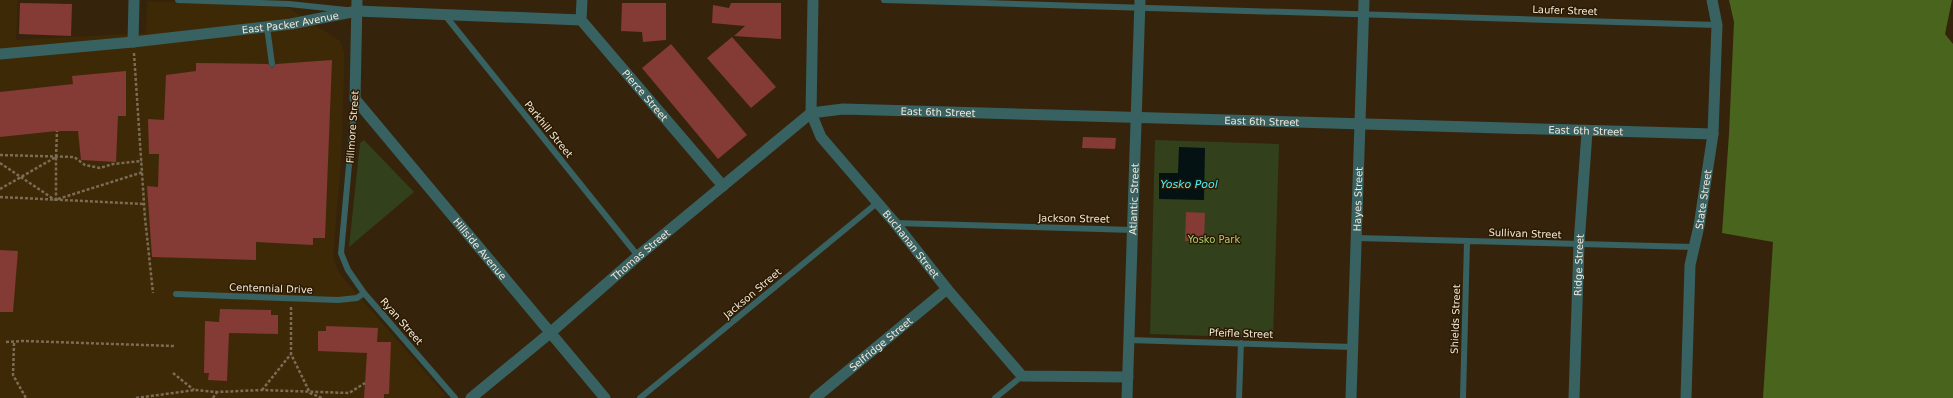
<svg xmlns="http://www.w3.org/2000/svg" width="1953" height="398" font-family="'DejaVu Sans',sans-serif">
  <rect width="100%" height="100%" fill="#35240b"/>
  <path fill="#3e2907" d="M0,0h18l-2,40 130,-7 1,-32 136,6 6,1 51,33 4,10v23l-3,88 -8,94 2,8 5,10 8,10 97,111 -4,3h-441z"/>
  <path fill="#32411b" d="M364,140l50,52 -65,55 11,-104z
    M1155,140l124,4 -6,194 -123,-4z"/>
  <path fill="#49641d" d="M1729,0h223l-7,34 8,10v354h-190l10,-156 -51,-9 7,-99 5,-112z"/>
  <path fill="#041214" d="M1179,147l26,1 -1,52 -45,-1v-26h19z"/>
  <path fill="#843a35" d="M20,3l52,1 -1,32 -52,-2z
    M622,3h44v37l-23,2 -1,-10 -21,-1z
    M731,3h50v36l-47,-3 11,-10 -33,-3 1,-18 16,3z
    M732,37l44,50 -25,21 -44,-50z
    M671,44l76,91 -29,24 -76,-91z
    M332,60l-7,178h-12v7l-57,-3v18l-104,-3 -5,-71 11,1 1,-33h-10l-1,-35 16,1 2,-45 30,-4v-8l72,1 4,4 4,-4z
    M126,71v45h-8l-2,46 -35,-2 -3,-29h-21l-57,6v-45l73,-8 -1,-8z
    M1083,137l33,1 -1,11 -33,-1z
    M1186,212l19,1 -1,29 -19,-1z
    M0,250l18,1 -5,61h-13z
    M220,309l51,1v5h7v19l-49,-1 -2,48 -19,-1 1,-7h-5l1,-52 14,1z
    M326,326l52,2 -1,14h14l-2,52h-5v4h-20l3,-45 -49,-2v-20h8z"/>
  <g fill="none" stroke-linecap="round" stroke-linejoin="round">
    <path stroke="#7b6c56" stroke-width="2.5" stroke-dasharray="3 2" stroke-linecap="butt" d="M134,53l11,165 8,75
      M0,155l74,2 11,8 15,3 13,-4 29,-3
      M56,157l1,-26
      M0,163l55,37
      M0,189l56,-32v43
      M0,197l145,7
      M58,199l85,-27
      M291,307v47l19,39 12,5
      M6,342l17,-1 151,5
      M14,343l-1,32 13,23
      M173,373l21,17
      M262,390l29,-36
      M136,398l59,-8 22,2 45,-2 87,3 16,-10
      M213,398l4,-6"/>
    <path stroke="#386161" stroke-width="6" d="M178,0l111,4 57,6
      M884,0l833,25
      M444,14l194,242
      M267,27l5,37
      M355,99l-14,154 7,17 16,23 91,105
      M895,223l238,7
      M1357,238l336,9
      M176,294l162,6 19,-2 7,-5
      M1129,340l224,7
      M640,398l237,-195
      M995,398l27,-22
      M1239,398l2,-55
      M1463,398l4,-157"/>
    <g stroke="#386161" stroke-width="11">
      <path id="s1" d="M357,0l-2,99 250,299"/>
      <path id="s2" d="M582,0l-1,20 142,166"/>
      <path id="s3" d="M813,0l-2,113 10,24 74,86 52,66 75,87 106,1"/>
      <path d="M133,42l1,-42"/>
      <path id="s4" d="M0,54l133,-12 158,-18 66,-13 224,9"/>
      <path id="s5" d="M471,398l79,-65 88,-77 173,-143 32,-4 870,25"/>
      <path id="s6" d="M815,398l132,-109"/>
      <path id="s7" d="M1127,398l13,-398"/>
      <path id="s8" d="M1574,398l5,-154 8,-112"/>
      <path id="s9" d="M1686,398l4,-133 9,-39 14,-92 4,-109 -5,-25"/>
    </g>
    <path stroke="#386161" stroke-width="11" id="s10" d="M1351,398l13,-398"/>
  </g>
  <g text-anchor="middle" stroke-width="3" stroke-linejoin="round" paint-order="stroke">
    <g font-size="10" fill="#f4e9da" stroke="#2b1a02">
      <text transform="translate(1565 10) rotate(2)" y="4">Laufer Street</text>
      <text dy="4" stroke="none"><textPath href="#s4" startOffset="292">East Packer Avenue</textPath></text>
      <text dy="4" stroke="none"><textPath href="#s2" startOffset="119">Pierce Street</textPath></text>
      <text dy="4" stroke="none"><textPath href="#s5" startOffset="571">East 6th Street</textPath></text>
      <text dy="4" stroke="none"><textPath href="#s5" startOffset="895">East 6th Street</textPath></text>
      <text transform="translate(352 127) rotate(-86)" y="4">Fillmore Street</text>
      <text transform="translate(549 129) rotate(51)" y="4">Parkhill Street</text>
      <text dy="4" stroke="none"><textPath href="#s5" startOffset="1219">East 6th Street</textPath></text>
      <text dy="4" stroke="none"><textPath href="#s7" startOffset="199">Atlantic Street</textPath></text>
      <text dy="4" stroke="none"><textPath href="#s10" startOffset="199">Hayes Street</textPath></text>
      <text dy="4" stroke="none"><textPath href="#s9" startOffset="200">State Street</textPath></text>
      <text transform="translate(1074 218) rotate(1)" y="4">Jackson Street</text>
      <text transform="translate(1525 233) rotate(2)" y="4">Sullivan Street</text>
      <text dy="4" stroke="none"><textPath href="#s3" startOffset="279">Buchanan Street</textPath></text>
      <text dy="4" stroke="none"><textPath href="#s1" startOffset="294">Hillside Avenue</textPath></text>
      <text dy="4" stroke="none"><textPath href="#s5" startOffset="222">Thomas Street</textPath></text>
      <text dy="4" stroke="none"><textPath href="#s8" startOffset="133">Ridge Street</textPath></text>
      <text transform="translate(271 288) rotate(2)" y="4">Centennial Drive</text>
      <text transform="translate(752 293) rotate(-40)" y="4">Jackson Street</text>
      <text transform="translate(1455 319) rotate(-88)" y="4">Shields Street</text>
      <text transform="translate(402 321) rotate(49)" y="4">Ryan Street</text>
      <text transform="translate(1241 333) rotate(2)" y="4">Pfeifle Street</text>
      <text dy="4" stroke="none"><textPath href="#s6" startOffset="85">Selfridge Street</textPath></text>
    </g>
    <g font-size="10" fill="#a7d06f" stroke="#2b1a02">
      <text x="1214" y="243">Yosko Park</text>
    </g>
    <g font-size="11" font-style="italic" fill="#4befff" stroke="#2b1a02">
      <text x="1189" y="188">Yosko Pool</text>
    </g>
  </g>
</svg>
